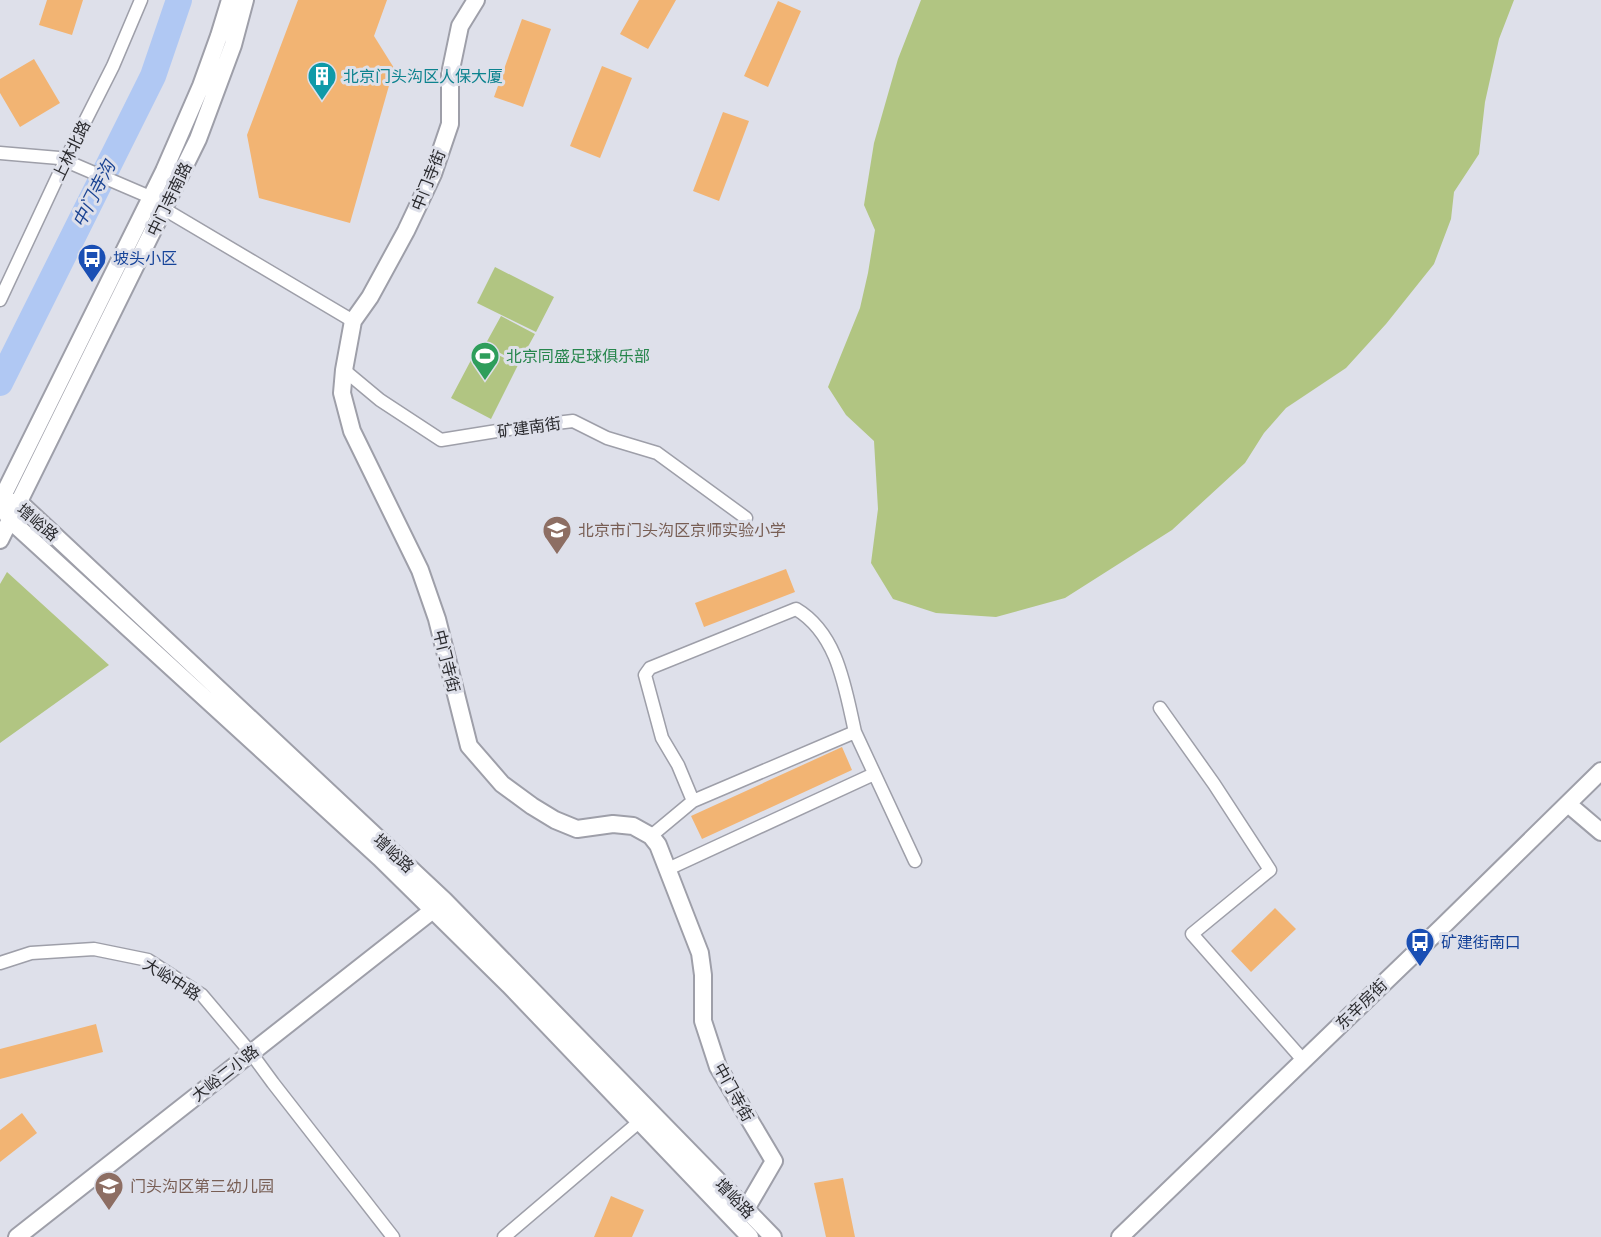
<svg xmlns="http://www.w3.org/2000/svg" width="1601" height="1237" font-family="'Roboto Condensed','Noto Sans SC',sans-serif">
  <rect width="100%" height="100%" fill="#dee0ea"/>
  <path fill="#b1c582" d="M921,0h593l-15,39 -14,63 -6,52 -25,38 -3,27 -17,45 -48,60 -40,44 -60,40 -22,25 -19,30 -73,67 -107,68 -69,19 -60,-4 -43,-14 -22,-36 7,-54 -4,-68 -28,-26 -18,-28 32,-79 8,-35 7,-43 -11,-25 10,-62 24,-84z
    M495,267l59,30 -18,35 -59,-29z
    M501,316l34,18 -16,29 -34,-18z
    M479,345l39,20 -27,54 -40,-21z
    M7,572l102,93 -109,78v-159z"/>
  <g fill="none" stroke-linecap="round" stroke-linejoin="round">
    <path stroke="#b0c8f3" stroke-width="26" d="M0,383l153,-307 26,-76"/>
  </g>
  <path fill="#f2b473" d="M47,0h36l-11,35 -33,-10z
    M298,0h89l-13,36 20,32 -44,155 -91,-25 -12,-63z
    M639,0h37l-28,49 -28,-15z
    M778,1l23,10 -33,76 -24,-11z
    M522,19l29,10 -28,78 -29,-10z
    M34,59l26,44 -40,24 -20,-34v-14z
    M602,66l30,12 -32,80 -30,-12z
    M723,112l26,9 -30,80 -26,-10z
    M786,569l9,23 -91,35 -9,-24z
    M842,747l10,23 -150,69 -11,-23z
    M1275,908l21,21 -45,43 -20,-21z
    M96,1024l7,28 -103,27v-30z
    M22,1113l15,20 -37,29v-32z
    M843,1178l12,59h-29l-12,-54z
    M611,1196l33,14 -12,27h-38z"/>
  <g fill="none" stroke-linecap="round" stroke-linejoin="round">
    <g stroke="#9e9fa9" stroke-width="15">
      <path id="street" d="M0,153l59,5 91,39 14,12 189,112
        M0,300l65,-139 48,-95 28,-66
        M344,370l36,30 61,40 81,-13 51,-6 34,17 50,15 89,65
        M1160,708l54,76 56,86 -78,64 111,126
        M855,732l60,129
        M651,836l42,-35 162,-69c-10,-44 -17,-98 -59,-123l-146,59 -5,7 17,63 16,27 15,36
        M668,869l206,-95
        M0,963l31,-10 63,-4 54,11 54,35 49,58 22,30 120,154
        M504,1237l135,-115"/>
    </g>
    <g stroke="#9e9fa9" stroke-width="20">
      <path id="secondary" d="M476,0l-16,26 -10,48v50l-17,50 -27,57 -36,66 -17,24 -9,49 -2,23 10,38 68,139 17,49 32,127 33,38 30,22 23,14 22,9 36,-5 20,2 18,10 7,9 42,108 3,22v46l15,46 56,94 -28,48
        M0,502h19l425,398 329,337
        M0,502l10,18 370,338 129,127 241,252
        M0,502l164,-331 37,-85 18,-50 11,-36
        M0,540l198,-401 35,-94 12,-45
        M1568,804l33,28
        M17,1237l416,-327
        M1120,1237l322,-310 159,-156"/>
    </g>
    <use href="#street" stroke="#fff" stroke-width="12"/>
    <use href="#secondary" stroke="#fff" stroke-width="16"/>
  </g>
  <defs>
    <g id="building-pin" transform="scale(1.5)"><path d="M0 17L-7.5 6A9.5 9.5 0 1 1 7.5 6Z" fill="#0f9aa8" stroke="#dee0ea"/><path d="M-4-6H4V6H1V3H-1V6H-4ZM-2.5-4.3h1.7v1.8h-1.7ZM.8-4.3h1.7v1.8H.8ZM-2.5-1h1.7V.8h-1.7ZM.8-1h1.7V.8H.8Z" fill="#fff"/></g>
    <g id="bus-pin" transform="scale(1.5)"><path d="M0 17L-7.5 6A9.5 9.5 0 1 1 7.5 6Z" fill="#1a4fb4" stroke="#dee0ea"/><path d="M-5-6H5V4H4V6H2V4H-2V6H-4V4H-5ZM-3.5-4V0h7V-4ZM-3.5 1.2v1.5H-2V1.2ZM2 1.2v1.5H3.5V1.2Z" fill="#fff"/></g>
    <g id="stadium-pin" transform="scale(1.5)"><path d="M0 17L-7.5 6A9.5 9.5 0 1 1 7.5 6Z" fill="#2e9e5b" stroke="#dee0ea"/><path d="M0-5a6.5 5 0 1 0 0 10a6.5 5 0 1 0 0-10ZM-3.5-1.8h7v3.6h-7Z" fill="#fff"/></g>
    <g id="school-pin" transform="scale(1.5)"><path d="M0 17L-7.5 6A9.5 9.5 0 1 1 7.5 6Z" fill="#8d6e63" stroke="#dee0ea"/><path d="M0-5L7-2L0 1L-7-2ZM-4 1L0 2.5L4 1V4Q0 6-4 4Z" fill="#fff"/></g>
  </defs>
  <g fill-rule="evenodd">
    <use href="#building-pin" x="322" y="76"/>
    <use href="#bus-pin" x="92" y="258"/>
    <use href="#stadium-pin" x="485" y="356"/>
    <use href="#school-pin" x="557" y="530"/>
    <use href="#bus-pin" x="1420" y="942"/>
    <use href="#school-pin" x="109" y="1186"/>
  </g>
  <g text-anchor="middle" stroke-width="6" stroke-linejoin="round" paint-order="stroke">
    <g font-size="16" fill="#0d838f" stroke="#dee0ea" text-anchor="start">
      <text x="343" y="82">北京门头沟区人保大厦</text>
    </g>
    <g font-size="16" fill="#2b2b2f" stroke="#dee0ea">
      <text transform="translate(71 150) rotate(-64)" y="6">上林北路</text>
      <text transform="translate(428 180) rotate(-68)" y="6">中门寺街</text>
      <text transform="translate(169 199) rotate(-64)" y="6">中门寺南路</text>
      <text transform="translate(529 427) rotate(-8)" y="6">矿建南街</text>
      <text transform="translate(38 522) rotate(40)" y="6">增峪路</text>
      <text transform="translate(447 661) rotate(76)" y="6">中门寺街</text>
      <text transform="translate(394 853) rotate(43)" y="6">增峪路</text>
      <text transform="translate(172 979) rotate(32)" y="6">大峪中路</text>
      <text transform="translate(1361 1004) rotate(-44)" y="6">东辛房街</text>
      <text transform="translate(225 1073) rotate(-38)" y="6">大峪二小路</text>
      <text transform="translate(734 1092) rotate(61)" y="6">中门寺街</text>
      <text transform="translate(735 1198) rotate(46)" y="6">增峪路</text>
    </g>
    <g font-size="16" fill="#164399" stroke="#dee0ea" text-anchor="start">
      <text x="113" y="264">坡头小区</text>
      <text x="1441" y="948">矿建街南口</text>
    </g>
    <g font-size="16" fill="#27864d" stroke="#dee0ea" text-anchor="start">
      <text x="506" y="362">北京同盛足球俱乐部</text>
    </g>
    <g font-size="16" fill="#785e54" stroke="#dee0ea" text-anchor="start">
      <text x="578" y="536">北京市门头沟区京师实验小学</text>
      <text x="130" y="1192">门头沟区第三幼儿园</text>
    </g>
    <g font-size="18" font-style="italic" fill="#1b4493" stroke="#dee0ea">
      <text transform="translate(94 194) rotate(-63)" y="6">中门寺沟</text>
    </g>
  </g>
</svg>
